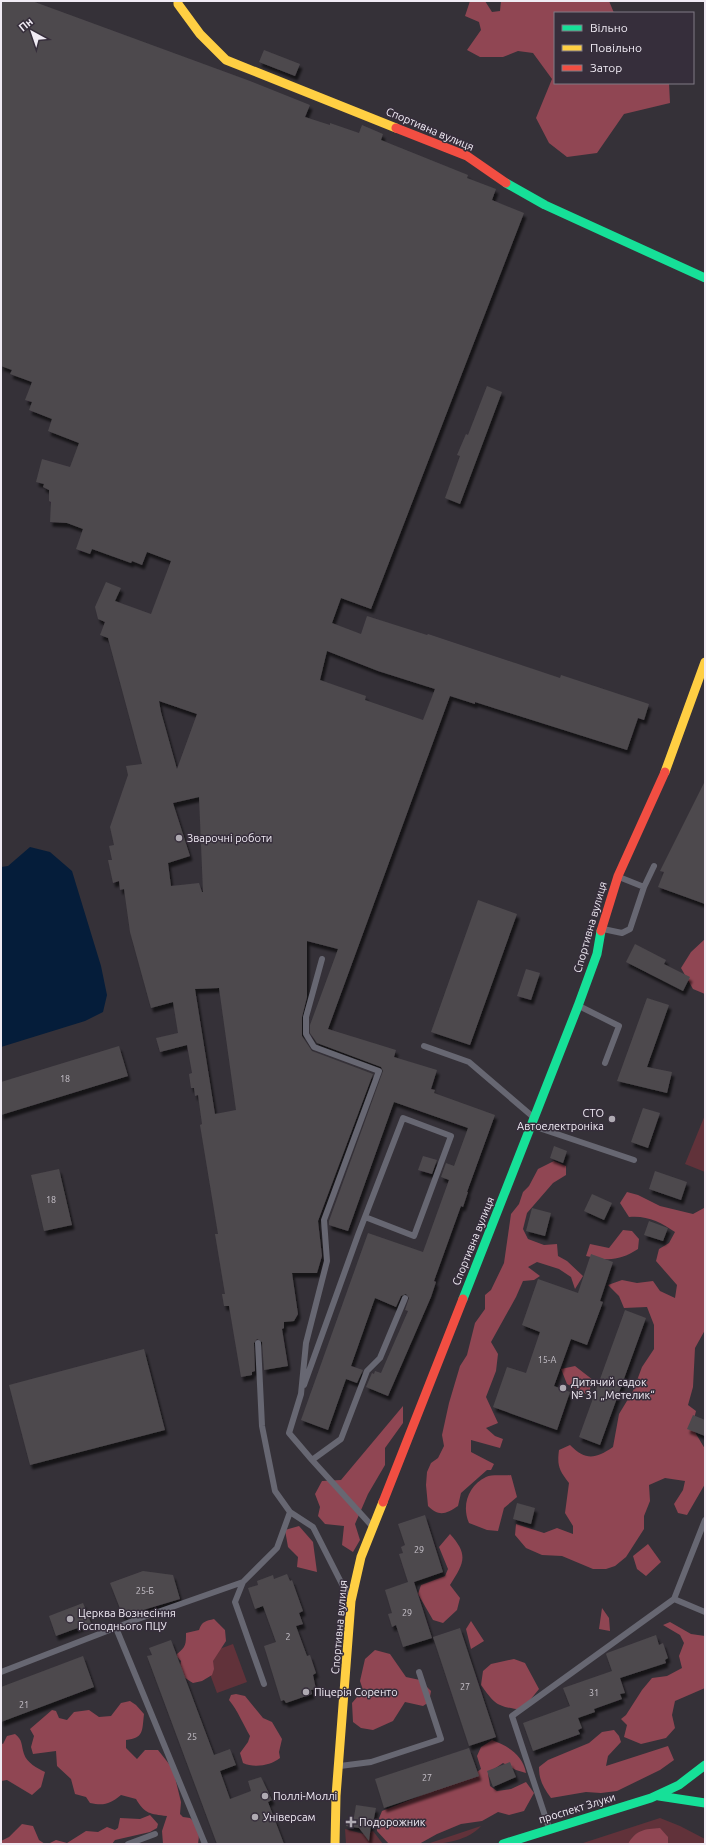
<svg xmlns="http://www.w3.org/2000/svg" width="706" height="1845" font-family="Ubuntu,sans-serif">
  <defs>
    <filter id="shadow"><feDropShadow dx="2.5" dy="4.5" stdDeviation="1" flood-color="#0009"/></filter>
  </defs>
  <rect width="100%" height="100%" fill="#353138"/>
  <path fill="#61323a" d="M705,1115v57l-20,-8z
    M233,1644l14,38 -30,11 -14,-38z
    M660,1818l20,8 25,13v5h-125z
    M481,1826c-12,14 -36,18 -54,18z
    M345,1829l19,5 9,-3 10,13h-37z"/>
  <path fill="#904653" d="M470,1h15l7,11 8,-1 1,-10h108l5,12h-59v70h114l1,20 -46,11 -27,39 -30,4 -18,-14 -13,-25 16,-39 -19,-26 -15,-2 -15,6h-23l-13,-7 14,-20 -2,-8 -14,-6z
    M705,939v55l-12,-5 -12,-21 10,-16z
    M554,1161l12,5v9l-13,8 -26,30 -4,16 5,10 16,6 13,-1 1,12 9,5 16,15 -8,13 -4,-12 -12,-8 -22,-7 -9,5 12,9 -6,4 -11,1 -7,16 -25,45 7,12 -2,17 -10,26 12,26 -12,5 9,8 8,3 -3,9 -29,-8v12l23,12 -3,6h-4l-26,23 -3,13c-12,8 -19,11 -30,0l-2,-21 1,-13 4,-9 7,-5 6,-12 -2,-11 7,-32 11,-37 7,-11 8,-32 10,-14v-14l6,-5 13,-27 7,-49 8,-10 4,-12 6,-6 9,-17z
    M627,1192l11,3 22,11 33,8 11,-6 1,-5v127l-10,18 -2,39 -5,18 8,6 -4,16 13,22v35l-18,31 -9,-2 -4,-9 9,-14 2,-9 -20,-3 -16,7 1,16 -6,15v13l-18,28 -11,9 -9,3h-13l-31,-13 -20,-1 -16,-7 -11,-13 1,-11 28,9 13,-5 16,6v-8l-8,-13 4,-30c-10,-13 -12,-17 -10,-33l11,-5c16,16 25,14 43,2l6,-33 14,-23 9,-24 12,-18v-24l-7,-18 -23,1 -5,-12 -11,-11 14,-5 15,3 16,-2 7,10 15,7 2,-13 -21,-24 3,-12 10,-6 6,-11c-14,-10 -29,-17 -46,-15l-9,-14z
    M623,1230l9,1 7,8 -1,10c-19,12 -30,12 -52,7l4,-12 19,4z
    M575,1366l18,14 -5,15 -21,-11 -6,-15z
    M403,1406v17l-18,25v17l-17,29 -13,30 5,16 -7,12 -11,-7 2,-19 -19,-2 -7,-8 2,-9 -5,-13 7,-13 19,-1z
    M511,1475l6,22 -13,11 -6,23 -11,-1 -18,-7c-8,-18 0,-38 17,-46 6,-3 18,-1 25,-2z
    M299,1526l14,16 4,30 -20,-5 1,-10 -10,-10 -3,-17z
    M450,1534c19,21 14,29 0,51l10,13 -3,12 -14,13 -10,-3 -15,-26 3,-9 24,-9 3,-7 -9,-22z
    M648,1544l13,18 -15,14 -9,-7 -4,-13z
    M602,1608l7,10 1,13 -11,-2z
    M214,1619l11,11 1,11 -13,20 1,8 -2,6 -10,6 -9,2c-10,-6 -15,-10 -12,-22l-4,-4v-3c9,-7 9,-10 9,-21l13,-3c3,-9 7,-9 15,-11z
    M471,1621l13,20 -13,8 -5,-20z
    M670,1622l21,12 14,2v52l-30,13 -3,14 3,13 -9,10 -25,6 -17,-7 3,-12 -6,-6 5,-4 16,-25 10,-12 15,-2 15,-8 -3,-12 5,-13 -4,-8 -17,-10z
    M375,1650l15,4 16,23 14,3 11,11 -2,11 -6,4 -18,-4 -12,19 -20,9 -12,-2 -8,-6 -1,-19 11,-13 -3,-9 5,-22z
    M514,1659l11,4 14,26 -17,21c-25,-4 -26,-4 -41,-25l2,-14 8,-7z
    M236,1694l9,2 18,22 9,4 10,17 -3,13 1,6c-10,8 -26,10 -37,5l-3,-10 8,-11 2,-6c-7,-12 -12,-25 -21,-36l2,-5z
    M130,1701l6,4 8,9c-2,17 0,24 -18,26v8l11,11 8,-9h13l15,19 8,33 -1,12 3,3 7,1c9,8 10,13 8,26h-35l-1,-13 5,-15c-17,-2 -22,-2 -31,-17l-15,-4c-11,9 -17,11 -31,8l-4,-6 -11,-3 -4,-15 -14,-13 -1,-15 -23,3 -2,-7 3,-11 -4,-7 22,-19 4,1 3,7 8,2 7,-8 15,-2 10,7 12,-1 10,-13z
    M614,1730l5,6 2,6 -13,14 -2,10 62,-20 6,14 -14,10 -43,21 -16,2 -15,-1 -35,6c-8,-11 -12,-18 -12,-31l9,-7 41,-17 13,-11z
    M15,1734c8,6 6,11 9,20 3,9 13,14 21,18l-4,15 -9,8 -25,-15 -6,1v-38l2,1 4,-8z
    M492,1740c16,6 31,15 34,33l-10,-3 -13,-7 -15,10 2,13 7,5 14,-2 15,-7 8,11 -10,18 -15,4 -11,-3 -16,9 -21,3 -24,10 -18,10h-30l-12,-13v-8l5,-12 91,-36 8,-6 -4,-13 4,-9z
    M150,1815l8,9 -1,4 -7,4 -35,8 -3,4h-64l8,-4 11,3 19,-12 12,1 9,-5 8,3 3,-2 2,-10 20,1z
    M22,1824l11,2 6,14 6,4h-44v-3l8,-4z
    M660,1828l8,9v7h-40c8,-14 16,-15 32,-16z"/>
  <path fill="#051d3a" d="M30,847l20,5 22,19 29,95 6,29 -4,17 -18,9 -84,26v-180l7,-1z"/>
  <path fill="#4d494d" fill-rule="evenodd" filter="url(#shadow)" d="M1,1h31l218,80 60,24 -5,12 25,8v-2l29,10 3,-8 21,9 -2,6 87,35 -1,3 29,11 -4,11 32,13 -153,396 -30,-11 -9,25 29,11 6,-18 60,19 1,-1 132,44 1,-3 88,29 -5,16 -6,-2 -11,32 -152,-48v2l-25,-8 -122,333 68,21 -2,7 43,13 -6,19 4,1 -1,3 61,22 -28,77h1l-5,15 -2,-1 -27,75 2,1 -5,15 -43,99 -22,-9 6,-14 2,1 1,-3 6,2 27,-62 -3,-1 4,-12 -3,-4 -5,2 -5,11 -21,-9 -24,68 12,4 -6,13 -11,-4 -18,51 -27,-10 67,-187 55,19 26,-72 -8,-3 5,-14 8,3 14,-38 -74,-26 -46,129 -19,-6v-4l54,-150 -2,-4 -64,-24 -7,-10v-8l28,-76 -31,-8v56l-5,20v19l10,15 61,23 -55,147 4,35 -5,17h-25l6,41 -4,7 -10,1v6l-2,1 6,37 -24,4 -2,-28 -5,-3 -3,4 1,28 -3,1v3l-11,2 -12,-71h-5l-2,-12h3l-10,-60h3l-18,-109 2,-1 -4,-29 -3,1 -1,-8h-3l-2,-14 3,-1 -5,-28 -27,7 -4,-14 22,-5 -5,-31 -22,6 -21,-76 -6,-43 -4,1 -1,-9 -6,2 -5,-23h4l-3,-14 5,-1 -4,-18 18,-52 -2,-9 16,-2 -34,-126 -8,-3 5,-13 -7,-3 -3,-12 11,-25 15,6 -6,13 36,13 20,-53 -24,-9 -5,13 -10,-4 -1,2 -39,-14 -2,5 -14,-5 7,-20 -16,-6 -17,-1 1,-20 -2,-1v-11l-6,-3 1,-3 -8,-2 6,-23 28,8 9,-24 -31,-12 4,-12 -23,-9 3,-8 -7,-2 7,-18 -22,-8 2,-4 -11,-4zM327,651l51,20 57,18 -12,31 -58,-20 1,-4 -46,-16zM159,701l38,13 -20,55 -16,-57zM199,797l4,95h-1l-3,-9 -28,3 -3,-23 22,-7 -17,-53zM219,988l17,122 -21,4 -20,-125z
    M264,50l36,14 -5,12 -36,-14z
    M487,386l15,6 -42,112 -15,-6 15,-42 -3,-1 9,-21 2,1z
    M705,781v123l-47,-17 6,-15 -4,-1z
    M478,900l39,14 -47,131 -39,-13z
    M635,944l31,16 -2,4 26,13 -7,14 -57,-29z
    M526,969l14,4 -9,27 -14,-4z
    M647,998l22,7 -22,62 25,5 -5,21 -50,-12z
    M119,1046l9,30 -127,39v-33z
    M643,1108l17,5 -12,35 -17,-6z
    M554,1146l13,5 -4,12 -13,-5z
    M423,1156l14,4 -5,14 -14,-4z
    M59,1169l13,56 -28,6 -13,-56z
    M655,1171l32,11 -6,18 -32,-11z
    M592,1194l20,9 -8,17 -20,-9z
    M532,1208l19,5 -6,23 -19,-5z
    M649,1221l19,7 -5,13 -19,-6z
    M591,1254l22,8 -13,39 3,1 -16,43 -16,-6 -17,47 16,6 -13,38 -64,-23 14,-40 19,6 14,-41 -18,-7 16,-46 40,14z
    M625,1310l21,8 -46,127 -21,-8z
    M144,1349l21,81 -135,35 -21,-80z
    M693,1415l12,5v16l-18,-7z
    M517,1503l18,5 -4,16 -18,-5z
    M425,1515l18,57 -29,10 18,56 -29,9 -7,-22 -4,2 -4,-13 4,-1 -7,-23 23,-8 -9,-28 4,-1 -2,-6 4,-2 -7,-21z
    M143,1571l30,4 7,24 -57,17 -13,-33z
    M287,1574l3,7 2,-1 11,31 -4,2 4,11 -7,2 11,30 3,-1 6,18 -3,2 3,14 -5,1 1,4 -26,9 -2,-3 -3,1 -17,-55 12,-4 -13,-36 -8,3 -7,-21 10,-3 -1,-4 16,-6 1,4z
    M83,1603l8,20 -35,13 -7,-20z
    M460,1628l36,109 -27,9 -36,-109z
    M656,1635l3,10 4,-2 5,15 -3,2 1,3 -46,15 5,15 -5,1 2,5 -28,10 1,3 -17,6 4,10 -4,2 2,4 -47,17 -10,-28 47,-17 -7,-18 49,-17 -6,-17 1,-1z
    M171,1640l43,115 16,-6 6,16 -16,6 10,28 21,-8 -3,-10 13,-4 11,23 -4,2 16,42h-67l-70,-188 5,-1 -3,-7z
    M83,1656l11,31 -93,35v-35z
    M469,1748l10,28 -95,32 -9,-29z
    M510,1762l6,15 -23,10 -6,-16z
    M356,1805l20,3 -3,15 -2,2 -2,16 -10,-13 -13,-2v-3l8,-6z"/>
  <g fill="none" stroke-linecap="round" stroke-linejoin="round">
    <path stroke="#676772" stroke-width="6" d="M619,877l25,10 10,-21
      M603,929l19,4 8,-4 14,-42
      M322,959l-16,58v17l8,13 65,24 -55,149 3,41 -21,82 -5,51 -12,39 23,27 59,65
      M579,1006l40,20 -14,37
      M424,1046l45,16 63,54
      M533,1126l101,34
      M258,1343l4,83 13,65 15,21 23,15 35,69
      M304,1385l54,-150 45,-117 48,18 -37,100 -49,-19
      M312,1460l29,-21 26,-68 13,-13 25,-60
      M705,1520l-31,79 31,13
      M243,1582l-8,20 29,82
      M116,1628l89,216
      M1,1672l137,-53 105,-37 34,-34 13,-36
      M340,1766l31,-4 70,-23 -22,-67
      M549,1828l-37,-112 162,-117
      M128,1844l27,-10"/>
    <path stroke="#16e098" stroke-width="9" d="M506,183l39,22 160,73
      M463,1299l115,-293 19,-52 4,-23
      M659,1796l46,7
      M503,1844l148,-46 28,-13 26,-20"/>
    <path stroke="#ffcf43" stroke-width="9" d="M178,1v3l22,30 26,26 170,68
      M665,772l40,-110
      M335,1844l1,-48 15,-195 10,-44 22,-55"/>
    <path stroke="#f24e42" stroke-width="9" d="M396,128l71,28 39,27
      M601,931l17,-55 47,-104
      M383,1502l80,-203"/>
  </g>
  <g fill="#afaab2" stroke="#362e3b" stroke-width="1.5">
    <circle cx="179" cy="838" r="4"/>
    <circle cx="612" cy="1119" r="4"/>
    <circle cx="563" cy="1388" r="4"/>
    <circle cx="70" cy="1619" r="4"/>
    <circle cx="306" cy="1692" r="4"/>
    <circle cx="265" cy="1796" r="4"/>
    <circle cx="255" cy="1817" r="4"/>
    <path d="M349 1816h4v4h4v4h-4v4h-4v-4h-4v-4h4z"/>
  </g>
  <g text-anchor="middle" stroke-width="3" stroke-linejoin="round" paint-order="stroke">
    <g font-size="9" fill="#c7c2ca">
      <text x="65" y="1082">18</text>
      <text x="51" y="1203">18</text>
      <text x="547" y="1363">15-А</text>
      <text x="419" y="1553">29</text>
      <text x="145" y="1594">25-Б</text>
      <text x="407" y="1616">29</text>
      <text x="288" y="1640">2</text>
      <text x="465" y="1690">27</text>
      <text x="594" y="1696">31</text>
      <text x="24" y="1708">21</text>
      <text x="192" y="1740">25</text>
      <text x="427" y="1781">27</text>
    </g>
    <g font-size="11" fill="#f0ebf4" stroke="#362e3b">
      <text transform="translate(430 129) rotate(23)" y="4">Спортивна вулиця</text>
      <text transform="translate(590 927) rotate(-74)" y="4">Спортивна вулиця</text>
      <text transform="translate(473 1241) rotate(-68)" y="4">Спортивна вулиця</text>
      <text transform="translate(339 1627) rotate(-85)" y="4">Спортивна вулиця</text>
      <text transform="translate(577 1808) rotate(-17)" y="4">проспект Злуки</text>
    </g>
    <g font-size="11" fill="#f0ebf4" stroke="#362e3b" text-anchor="start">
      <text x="187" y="842">Зварочні роботи</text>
      <text x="604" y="1117" text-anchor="end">СТО<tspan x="604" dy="13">Автоелектроніка</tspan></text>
      <text x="571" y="1386">Дитячий садок<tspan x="571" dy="13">№ 31 „Метелик“</tspan></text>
      <text x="78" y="1617">Церква Вознесіння<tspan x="78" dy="13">Господнього ПЦУ</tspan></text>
      <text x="314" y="1696">Піцерія Соренто</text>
      <text x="273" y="1800">Поллі-Моллі</text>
      <text x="263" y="1821">Універсам</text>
      <text x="359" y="1826">Подорожник</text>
    </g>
  </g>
  <rect width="706" height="1845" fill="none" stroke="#f0ebf4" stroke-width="4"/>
  <rect x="554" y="12" width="140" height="72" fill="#362e3b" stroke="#807a85"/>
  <rect x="562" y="25" width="20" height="6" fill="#16e098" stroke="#807a85"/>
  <text x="590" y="32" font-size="12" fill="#f0ebf4">Вільно</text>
  <rect x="562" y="45" width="20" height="6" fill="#ffcf43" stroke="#807a85"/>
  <text x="590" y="52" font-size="12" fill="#f0ebf4">Повільно</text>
  <rect x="562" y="65" width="20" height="6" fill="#f24e42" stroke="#807a85"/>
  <text x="590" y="72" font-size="12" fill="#f0ebf4">Затор</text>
  <g transform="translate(32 32) rotate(320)" stroke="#362e3b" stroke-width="3" paint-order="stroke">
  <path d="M0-3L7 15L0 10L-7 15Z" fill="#f0ebf4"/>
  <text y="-6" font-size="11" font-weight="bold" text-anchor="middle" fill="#f0ebf4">Пн</text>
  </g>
</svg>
